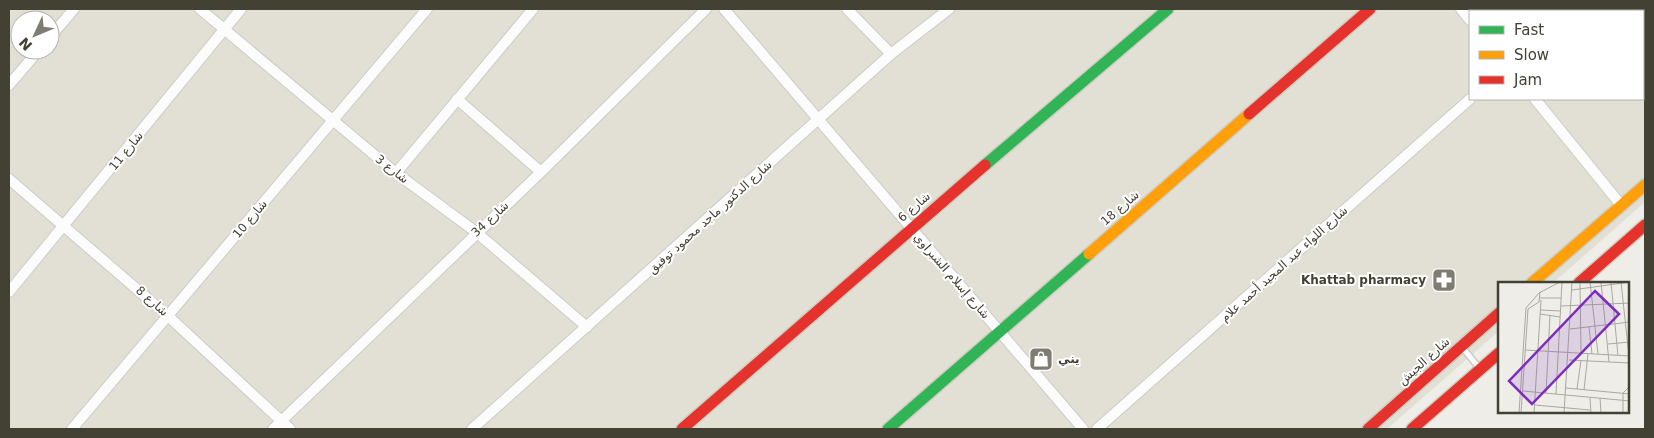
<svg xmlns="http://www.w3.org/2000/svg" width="1654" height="438" font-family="'DejaVu Sans',Vazirmatn,sans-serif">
  <rect width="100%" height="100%" fill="#eeede8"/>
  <path fill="#e2e0d5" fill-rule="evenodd" d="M9,9h1636v193l-92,81h-54v48l-112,98h-1378zM1470,11h173v88h-173zM20,20h30v30h-30z"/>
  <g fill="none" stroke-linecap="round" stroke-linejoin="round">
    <g stroke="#cccbc5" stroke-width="8">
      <path id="lane" d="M1462,347l18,22"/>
    </g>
    <g stroke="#cccbc5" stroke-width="12">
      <path id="street" d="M200,9l196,164 80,59 111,95
        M724,9l359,420
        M847,9l44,45
        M1461,9l9,11
        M1576,11l3,-2
        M50,37l24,-28
        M9,85l30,-35
        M457,99l84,73
        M1535,99l86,106
        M396,173l137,-164
        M9,179l159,137 122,113
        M9,292l232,-283
        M72,429l355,-420
        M273,429l268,-257 165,-163
        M472,429l419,-375 58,-45
        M1097,429l373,-330"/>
    </g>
    <g stroke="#cdccbf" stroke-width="14">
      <path id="fast" d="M985,165l183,-156
        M888,429l201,-175"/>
    </g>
    <g stroke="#cdccbf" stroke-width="14">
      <path id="slow" d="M1089,254l160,-140
        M1532,283l113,-98"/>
    </g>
    <g stroke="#cdccbf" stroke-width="14">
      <path id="jam" d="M1249,114l121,-105
        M1579,283l66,-58
        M682,429l303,-264
        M1368,429l131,-116
        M1412,429l87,-76"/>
    </g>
    <use href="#lane" stroke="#fcfcfc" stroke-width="5"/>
    <use href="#street" stroke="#fcfcfc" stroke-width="10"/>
    <use href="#fast" stroke="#30b455" stroke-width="11"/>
    <use href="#slow" stroke="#ff9f0a" stroke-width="11"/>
    <use href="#jam" stroke="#e5322d" stroke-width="11"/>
  </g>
  <defs>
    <g id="pharmacy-square" transform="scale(1.25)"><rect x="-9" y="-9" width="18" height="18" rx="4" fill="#7f7d73" stroke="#fff"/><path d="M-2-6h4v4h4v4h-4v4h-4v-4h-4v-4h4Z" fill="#fff"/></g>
    <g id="shop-square" transform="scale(1.25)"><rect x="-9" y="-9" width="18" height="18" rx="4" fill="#7f7d73" stroke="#fff"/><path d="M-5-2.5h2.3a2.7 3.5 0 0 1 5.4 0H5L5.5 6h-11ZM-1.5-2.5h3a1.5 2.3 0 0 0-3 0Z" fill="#fff"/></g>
  </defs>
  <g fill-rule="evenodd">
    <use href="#pharmacy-square" x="1444" y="280"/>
    <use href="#shop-square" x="1041" y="359"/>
  </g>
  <g text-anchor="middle" stroke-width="4" stroke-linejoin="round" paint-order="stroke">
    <g font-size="12" fill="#434034" stroke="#fff">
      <text transform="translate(126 151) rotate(-51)" y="4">شارع 11</text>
      <text transform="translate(392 169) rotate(38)" y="4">شارع 3</text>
      <text transform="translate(914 207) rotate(-41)" y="4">شارع 6</text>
      <text transform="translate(1120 208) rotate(-41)" y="4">شارع 18</text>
      <text transform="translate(710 217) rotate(-42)" y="4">شارع الدكتور ماجد محمود توفيق</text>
      <text transform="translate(250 219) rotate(-50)" y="4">شارع 10</text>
      <text transform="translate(490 219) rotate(-43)" y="4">شارع 34</text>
      <text transform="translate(1284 264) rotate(-42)" y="4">شارع اللواء عبد المجيد أحمد علام</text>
      <text transform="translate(952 276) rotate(49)" y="4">شارع إسلام الشبراوي</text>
      <text transform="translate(152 301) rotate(41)" y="4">شارع 8</text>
      <text transform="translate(1424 361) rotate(-42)" y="4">شارع الجيش</text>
    </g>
    <g font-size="12" font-weight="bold" fill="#434034" stroke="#fff" text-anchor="end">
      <text x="1426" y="284">Khattab pharmacy</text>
      <text x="1058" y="363" text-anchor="start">يني</text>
    </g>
  </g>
  <g transform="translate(1498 282)">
    <rect width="131" height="131" fill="#eeede8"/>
    <path fill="none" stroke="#aaa8a0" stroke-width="1" d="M82,0l1,71M92,0l8,72M103,0l8,80M113,0l7,74M123,0l8,74M74,8l58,-8M42,16h21M63,24l69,-3M43,28l20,1M42,32l20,3M91,45l3,27M72,47l60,-7M110,62l22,-2M27,68l105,6M71,78l61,3M68,106l64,6M79,107l4,-29M86,108l4,-36M25,109l107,10M48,111l4,-78M58,112l6,-112M92,116l1,15M102,116l1,15M37,123l55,5M21,131l7,-105 13,-15 21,-11M23,131l7,-104 11,-7 1,-10M36,131l7,-113M66,131l8,-131M125,131v-20l7,-7"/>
    <path fill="#7b2cbf" fill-opacity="0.15" stroke="#7b2cbf" stroke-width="2.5" d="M97,9l24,23 -87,90 -23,-23z"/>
    <rect width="131" height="131" fill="none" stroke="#434034" stroke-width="2.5"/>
  </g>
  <rect width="1654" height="438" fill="none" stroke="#434034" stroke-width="20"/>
  <rect x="1469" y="10" width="175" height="90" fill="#ffffff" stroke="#b4b3ae"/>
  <rect x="1479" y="26" width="25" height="8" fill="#30b455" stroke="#b4b3ae"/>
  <text x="1514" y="35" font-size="15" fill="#434034">Fast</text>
  <rect x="1479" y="51" width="25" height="8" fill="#ff9f0a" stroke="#b4b3ae"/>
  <text x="1514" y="60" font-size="15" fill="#434034">Slow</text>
  <rect x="1479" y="76" width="25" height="8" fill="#e5322d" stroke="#b4b3ae"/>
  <text x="1514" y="85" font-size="15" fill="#434034">Jam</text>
  <g transform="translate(35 35) rotate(226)"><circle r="24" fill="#ffffff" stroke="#b4b3ae"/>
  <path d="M0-4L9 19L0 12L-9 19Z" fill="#7f7d73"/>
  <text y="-8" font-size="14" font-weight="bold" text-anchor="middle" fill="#434034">N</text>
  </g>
</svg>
